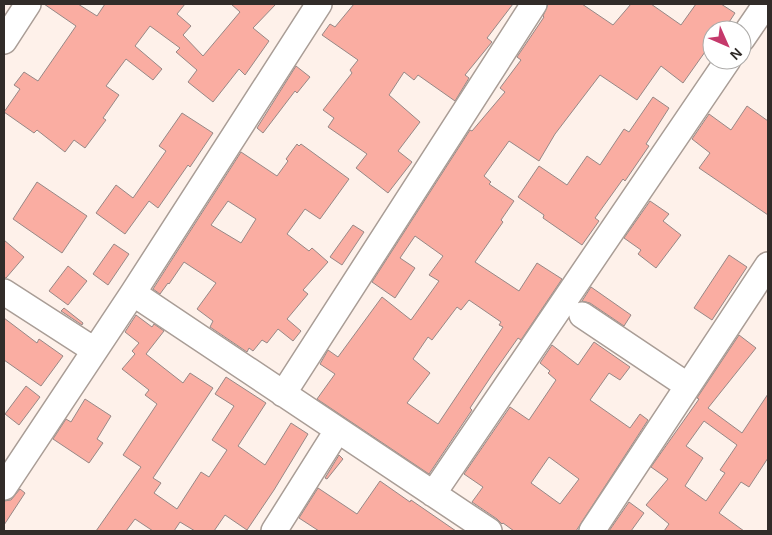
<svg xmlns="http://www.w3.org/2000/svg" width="772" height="535" font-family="Arial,sans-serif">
  <rect width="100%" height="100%" fill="#fef1ea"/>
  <path fill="#faada2" stroke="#978886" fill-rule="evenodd" d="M44,4h34l19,12 8,-12h80l-8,10 14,12 -8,9 20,21 37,-44 -9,-8h45l-23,24 16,13 -24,34 -6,-6 -26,33 -25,-20 9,-12 -21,-18 4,-4 -30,-22 -15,20 27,23 -9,11 -27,-21 -20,27 13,9 -16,23 3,2 -21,28 -11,-8 -9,12 -28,-22 -3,3 -30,-21 16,-23 -6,-4 10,-13 14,9 38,-55z
    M354,4h159l-26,34 5,4 -27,33 4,3 -14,23 -37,-26 -4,5 -10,-8 -15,23 31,27 -22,29 14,11 -24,31 -32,-25 11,-14 -39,-27 6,-9 -11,-8 29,-37 -2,-3 8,-10 -36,-25 8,-11 5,3z
    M548,4h34l31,21 18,-21h20l30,21 15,-21h25l14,9 -11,17h-12v12l-29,41 -22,-17 -24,34 -37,-25 -45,59 -16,27 -30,-20 -25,35 7,6 -2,2 25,17 -13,19 2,2 -28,40 44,29 18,-28 25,16 -41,61 -3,-2 -26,37 -22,33 2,2 -43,64 -112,-75 18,-25 -15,-10 8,-14 10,7 44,-60 29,23 28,-39 -10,-6 14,-19 -28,-20 -15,22 15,10 -20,30 -23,-16 98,-152 2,1 33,-39 -5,-4 21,-28 -4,-3 27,-40 -1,-1zM469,300l32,22 -2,3 4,2 -65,97 -31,-21 23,-30 -17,-14 15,-22 4,3 25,-33 4,3z
    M296,66l14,11 -13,16 -2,-2 -32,42 -6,-5z
    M653,97l16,11 -23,36 3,2 -24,35 -2,-2 -28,39 4,3 -17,24 -39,-27 1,-3 -26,-18 21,-31 28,19 20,-29 13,9 24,-36 5,3z
    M747,106l21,15v94l-69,-47 11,-15 -18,-14 17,-25 22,16z
    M182,113l31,20 -23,34 -2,-2 -30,43 -9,-7 -24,33 -29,-21 20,-28 17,13 33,-47 -7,-5z
    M297,144l2,2 2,-2 48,35 -29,40 -15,-10 -18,25 22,17 3,-3 16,14 -25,28 5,4 -21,25 14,12 -8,10 -15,-12 -11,14 -5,-3 -9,11 -4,-3 -2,4 -37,-25 3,-6 -16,-12 19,-26 -32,-21 -15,22 -1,-1 -8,11 -7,-5 88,-137 36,24 11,-15 -2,-2zM228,201l28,18 -15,24 -30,-18z
    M37,182l50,34 -25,37 -49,-34z
    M650,201l19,13 -6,7 18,14 -25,33 -18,-14 3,-4 -17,-12z
    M353,225l11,7 -22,33 -12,-8z
    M4,240l20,17 -18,21h-2z
    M114,244l15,10 -21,31 -15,-11z
    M729,255l18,12 -35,53 -18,-12z
    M68,266l19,15 -19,24 -19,-14z
    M591,287l40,28 -7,11 -34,-23 -8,-2z
    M64,308l19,15 -1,2 -21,-14z
    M136,315l16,12 2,-3 10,7 -18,23 37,29 7,-10 23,15 -60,90 8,5 -7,10 23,16 24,-37 8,5 18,-27 -15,-10 22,-34 -19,-12 11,-17 40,26 -28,43 27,19 26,-42 17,11 -34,56 -27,40 -22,-15 -11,16h-19l-15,-9 -6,9h-21l-18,-12 -9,12h-30l45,-64 -18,-12 34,-51 -12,-9 4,-5 -27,-21 13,-15 -3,-3 7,-8 -14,-11z
    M4,318l33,25 2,-4 24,17 -22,30 -37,-26z
    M739,335l17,13 -48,60 34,25 26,-39v64l-19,29 -8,-5 -22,31 25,18h-80l5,-7 -23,-19 22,-26 -17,-12 48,-68 -2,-1zM704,421l33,24 -17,25 5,3 -19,28 -21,-15 18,-28 -17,-12z
    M594,342l36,25 -10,13 -11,-7 -19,27 40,28 10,-14 8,6 -72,111h-62l-11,-8 -1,1 -5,-5 -25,-17 11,-15 -19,-13 46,-67 19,13 27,-40 -8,-7 2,-2 -10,-8 12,-18 26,20zM549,457l30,22 -19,25 -29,-21z
    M26,386l14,11 -21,28 -14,-11z
    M85,399l26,17 -14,23 6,4 -14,20 -36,-24 13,-20 5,3z
    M339,455l4,4 -16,20 -2,-1z
    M380,481l30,21 1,-2 45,31h-137l-20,-13 19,-30 39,26z
    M20,489l5,4 -21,32v-24l7,-1z
    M629,502l15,11 -13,18h-22z"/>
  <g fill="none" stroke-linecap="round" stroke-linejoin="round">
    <g stroke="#a99d96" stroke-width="28">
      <path id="minor" d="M742,39l24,-35
        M4,41l24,-37
        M4,292l90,58
        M133,293l356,238
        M582,315l106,71
        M283,394l251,-390
        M4,487l129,-194 186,-289
        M433,494l295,-434
        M274,531l63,-100
        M592,531l176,-266"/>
    </g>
    <use href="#minor" stroke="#fff" stroke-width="25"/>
  </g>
  <rect width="772" height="535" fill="none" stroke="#312c29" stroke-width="10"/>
  <g transform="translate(727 45) rotate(135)"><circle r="24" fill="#ffffff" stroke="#adaba9"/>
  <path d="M0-4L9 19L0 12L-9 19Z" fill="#c5396b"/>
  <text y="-8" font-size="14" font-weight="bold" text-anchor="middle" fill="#312c29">N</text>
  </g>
</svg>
